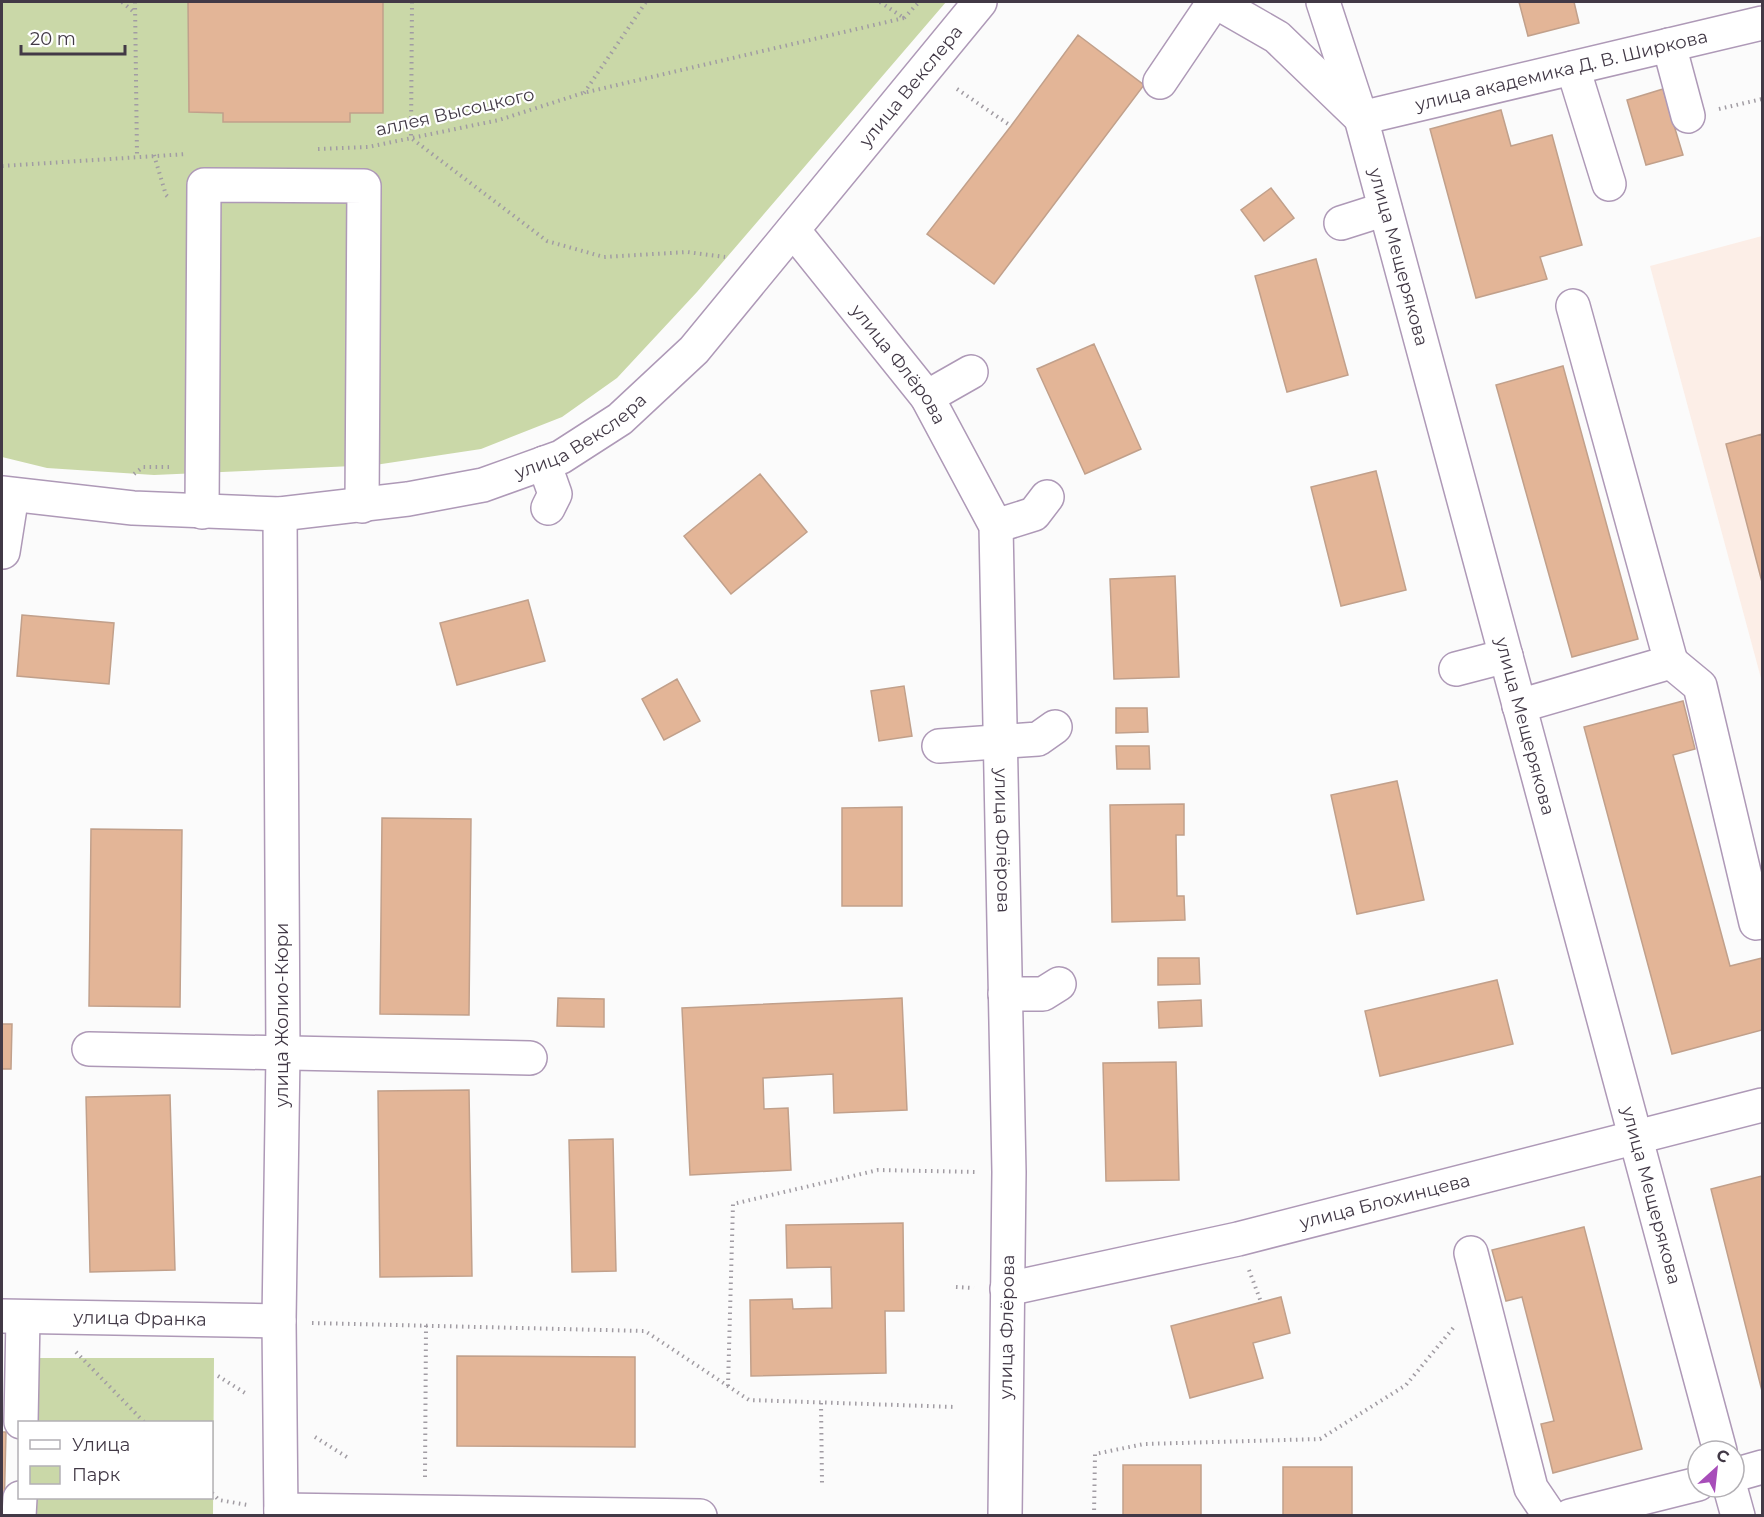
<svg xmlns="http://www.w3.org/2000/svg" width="1764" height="1517" font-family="Montserrat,sans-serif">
  <rect width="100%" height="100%" fill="#fbfbfb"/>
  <path fill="#fceee7" d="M1762,236v446l-112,-416z"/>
  <path fill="#cad8a8" d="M2,2h944l-249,290 -80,86 -55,39 -81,32 -106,16 -221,10 -107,-7 -45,-11z
    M28,1358h186l-1,157 -187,1 1,-18h185v-76h-184z"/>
  <path fill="#e3b597" stroke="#c1a08b" stroke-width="1.5" d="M188,2h195v111h-33v9h-127v-9l-34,-1z
    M1519,2h55l5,21 -51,13z
    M1078,35l66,50 -150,199 -67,-50 84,-108z
    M1663,89l20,66 -37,10 -19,-65z
    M1501,110l10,36 41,-11 30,110 -42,12 7,22 -71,19 -46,-169z
    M1271,188l23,30 -30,23 -23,-31z
    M1316,259l32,116 -61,17 -32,-116z
    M1094,344l47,105 -56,25 -48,-105z
    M1563,366l75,273 -66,18 -76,-272z
    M1762,434v148l-36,-138z
    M1376,471l30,119 -65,16 -30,-119z
    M760,474l47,58 -76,62 -47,-58z
    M1175,576l4,101 -65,2 -4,-100z
    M528,600l17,61 -88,24 -17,-62z
    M22,615l92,8 -5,61 -92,-8z
    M677,679l23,42 -36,19 -22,-41z
    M904,686l8,50 -33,5 -8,-50z
    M1683,701l12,48 -22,6 57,211 32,-8v72l-90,24 -88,-327z
    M1116,708h31l1,24 -32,1z
    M1116,746h33l1,23h-33z
    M1397,781l27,119 -67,14 -26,-119z
    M1184,804v31h-8l1,61h7l1,24 -73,2 -2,-117z
    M902,807v99h-60v-98z
    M382,818l89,1 -2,196 -89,-1z
    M91,829l91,1 -2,177 -91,-1z
    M1158,958h41l1,26 -42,1z
    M1497,980l16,64 -133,32 -15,-65z
    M558,998l46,1v28l-47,-1z
    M902,998l5,112 -73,3 -1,-39 -70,4 1,31 24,-1 3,62 -101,5 -8,-167z
    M1201,1000l1,26 -43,2 -1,-26z
    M2,1024h10l-1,45h-9z
    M1176,1062l3,118 -73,1 -3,-118z
    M469,1090l3,186 -92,1 -2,-186z
    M170,1095l5,175 -85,2 -4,-175z
    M613,1139l3,132 -44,1 -3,-132z
    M1762,1176v215l-51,-202z
    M903,1223l1,88h-19l1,62 -135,3 -1,-76 42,-1 1,10 39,-1 -1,-41 -44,1 -1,-43z
    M1584,1227l58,222 -89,24 -12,-49 13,-3 -32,-124 -16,4 -14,-51z
    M1281,1297l9,36 -37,10 10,35 -73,20 -19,-72z
    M457,1356l178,1v90l-178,-1z
    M2,1432h4l-2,82h-2z
    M1123,1465h78v51h-78z
    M1283,1467h69v49h-69z"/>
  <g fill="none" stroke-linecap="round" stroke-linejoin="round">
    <g stroke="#ae99b7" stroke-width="36">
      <g id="minor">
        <path id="s1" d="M1216,2l61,35 84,81 401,-95"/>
        <path id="s2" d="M1323,2l38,116 359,1333"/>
        <path d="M1669,45l19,71"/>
        <path d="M1573,68l36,116"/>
        <path d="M1160,82l54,-80"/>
        <path d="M1341,223l44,-14"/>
        <path id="s3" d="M793,230l134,167 69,129 13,646 -4,344"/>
        <path d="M927,397l44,-25"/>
        <path d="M544,463l11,31 -7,14"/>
        <path id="s4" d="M2,493l131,15 147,6 128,-15 75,-14 78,-28 59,-38 74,-69 286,-348"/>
        <path d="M202,512l2,-327 160,1 -2,320"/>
        <path d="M280,514l3,540 -4,267 2,195"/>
        <path d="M996,526l38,-12 13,-17"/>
        <path d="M3,552l9,-57"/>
        <path d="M1671,662l29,24 56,237"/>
        <path d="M1456,669l50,-13"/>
        <path d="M1519,706l152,-44 -98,-356"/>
        <path d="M939,746l99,-7 17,-12"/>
        <path d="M1005,994h38l16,-10"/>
        <path d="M89,1049l441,9"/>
        <path d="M1471,1253l60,235 19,28"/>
        <path id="s5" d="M1007,1289l231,-50 524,-134"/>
        <path id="s6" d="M2,1316l277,5"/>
        <path d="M21,1422l2,-105"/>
        <path d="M1734,1475l28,-8"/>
        <path d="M1730,1487l8,29"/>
        <path d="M281,1510l419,6"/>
        <path d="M19,1516l1,-18"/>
        <path d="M1570,1516l128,-32"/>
      </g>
    </g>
    <path stroke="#a19ca3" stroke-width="4" stroke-dasharray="1.5 4.5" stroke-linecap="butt" d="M122,2l13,11
      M135,2l2,154
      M412,2l-1,136 136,103 57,16 83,-5 38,5
      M880,2l24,16
      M904,18l15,-16
      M957,89l54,37
      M584,93l62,-91
      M1719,109l43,-10
      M318,149l50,-2 131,-27 84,-27 321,-75
      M154,155l12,40 3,3
      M2,166l185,-12
      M134,474l9,-7h26
      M1249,1270l12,32
      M956,1287l18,1
      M312,1323l333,8 104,69 207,7
      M76,1352l68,70
      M218,1376l27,17
      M728,1386l5,-182 145,-34 97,2
      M821,1403l1,81
      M315,1437l35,22
      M425,1477l1,-152
      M212,1493l7,7 29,5
      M1094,1516l1,-62 49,-10 176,-5 86,-54 48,-58"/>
    <use href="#minor" stroke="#fff" stroke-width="33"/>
  </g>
  <g text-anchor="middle" stroke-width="4.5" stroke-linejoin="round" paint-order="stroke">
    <g font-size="18" fill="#423946" stroke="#fff">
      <text dy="6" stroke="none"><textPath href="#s1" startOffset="393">улица академика Д. В. Ширкова</textPath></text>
      <text dy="6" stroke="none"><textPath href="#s4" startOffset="1080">улица Векслера</textPath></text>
      <text transform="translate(455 112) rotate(-13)" y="6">аллея Высоцкого</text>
      <text dy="6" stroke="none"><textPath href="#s2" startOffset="266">улица Мещерякова</textPath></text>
      <text dy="6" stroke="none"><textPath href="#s3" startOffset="171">улица Флёрова</textPath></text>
      <text dy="6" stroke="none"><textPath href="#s4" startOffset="594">улица Векслера</textPath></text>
      <text dy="6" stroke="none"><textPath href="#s2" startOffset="752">улица Мещерякова</textPath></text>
      <text dy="6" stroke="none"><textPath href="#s3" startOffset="675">улица Флёрова</textPath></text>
      <text transform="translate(282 1015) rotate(-90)" y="6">улица Жолио-Кюри</text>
      <text dy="6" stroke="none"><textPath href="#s2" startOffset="1238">улица Мещерякова</textPath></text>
      <text dy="6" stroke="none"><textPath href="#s5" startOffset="388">улица Блохинцева</textPath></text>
      <text dy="6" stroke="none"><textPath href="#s6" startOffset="138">улица Франка</textPath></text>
      <text transform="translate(1007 1327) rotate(-89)" y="6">улица Флёрова</text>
    </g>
  </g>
  <rect width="1764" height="1517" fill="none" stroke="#423946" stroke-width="6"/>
  <rect x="18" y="1421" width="195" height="78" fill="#ffffff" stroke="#b3b0b5" stroke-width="1.5"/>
  <rect x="30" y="1440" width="30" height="9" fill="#ffffff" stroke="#b3b0b5" stroke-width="1.5"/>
  <text x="72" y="1451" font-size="18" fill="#423946">Улица</text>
  <rect x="30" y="1466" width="30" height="18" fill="#cad8a8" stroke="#b3b0b5" stroke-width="1.5"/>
  <text x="72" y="1481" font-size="18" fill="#423946">Парк</text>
  <g transform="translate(1716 1469) rotate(27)"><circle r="28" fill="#ffffff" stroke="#b3b0b5" stroke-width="1.5"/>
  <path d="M0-4.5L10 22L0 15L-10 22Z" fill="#a74db9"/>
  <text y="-9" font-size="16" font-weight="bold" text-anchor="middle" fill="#423946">С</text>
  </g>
  <path d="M21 45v9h104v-9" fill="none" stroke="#423946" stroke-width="3"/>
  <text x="30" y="45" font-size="18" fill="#423946" stroke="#ffffff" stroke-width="4.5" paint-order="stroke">20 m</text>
</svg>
